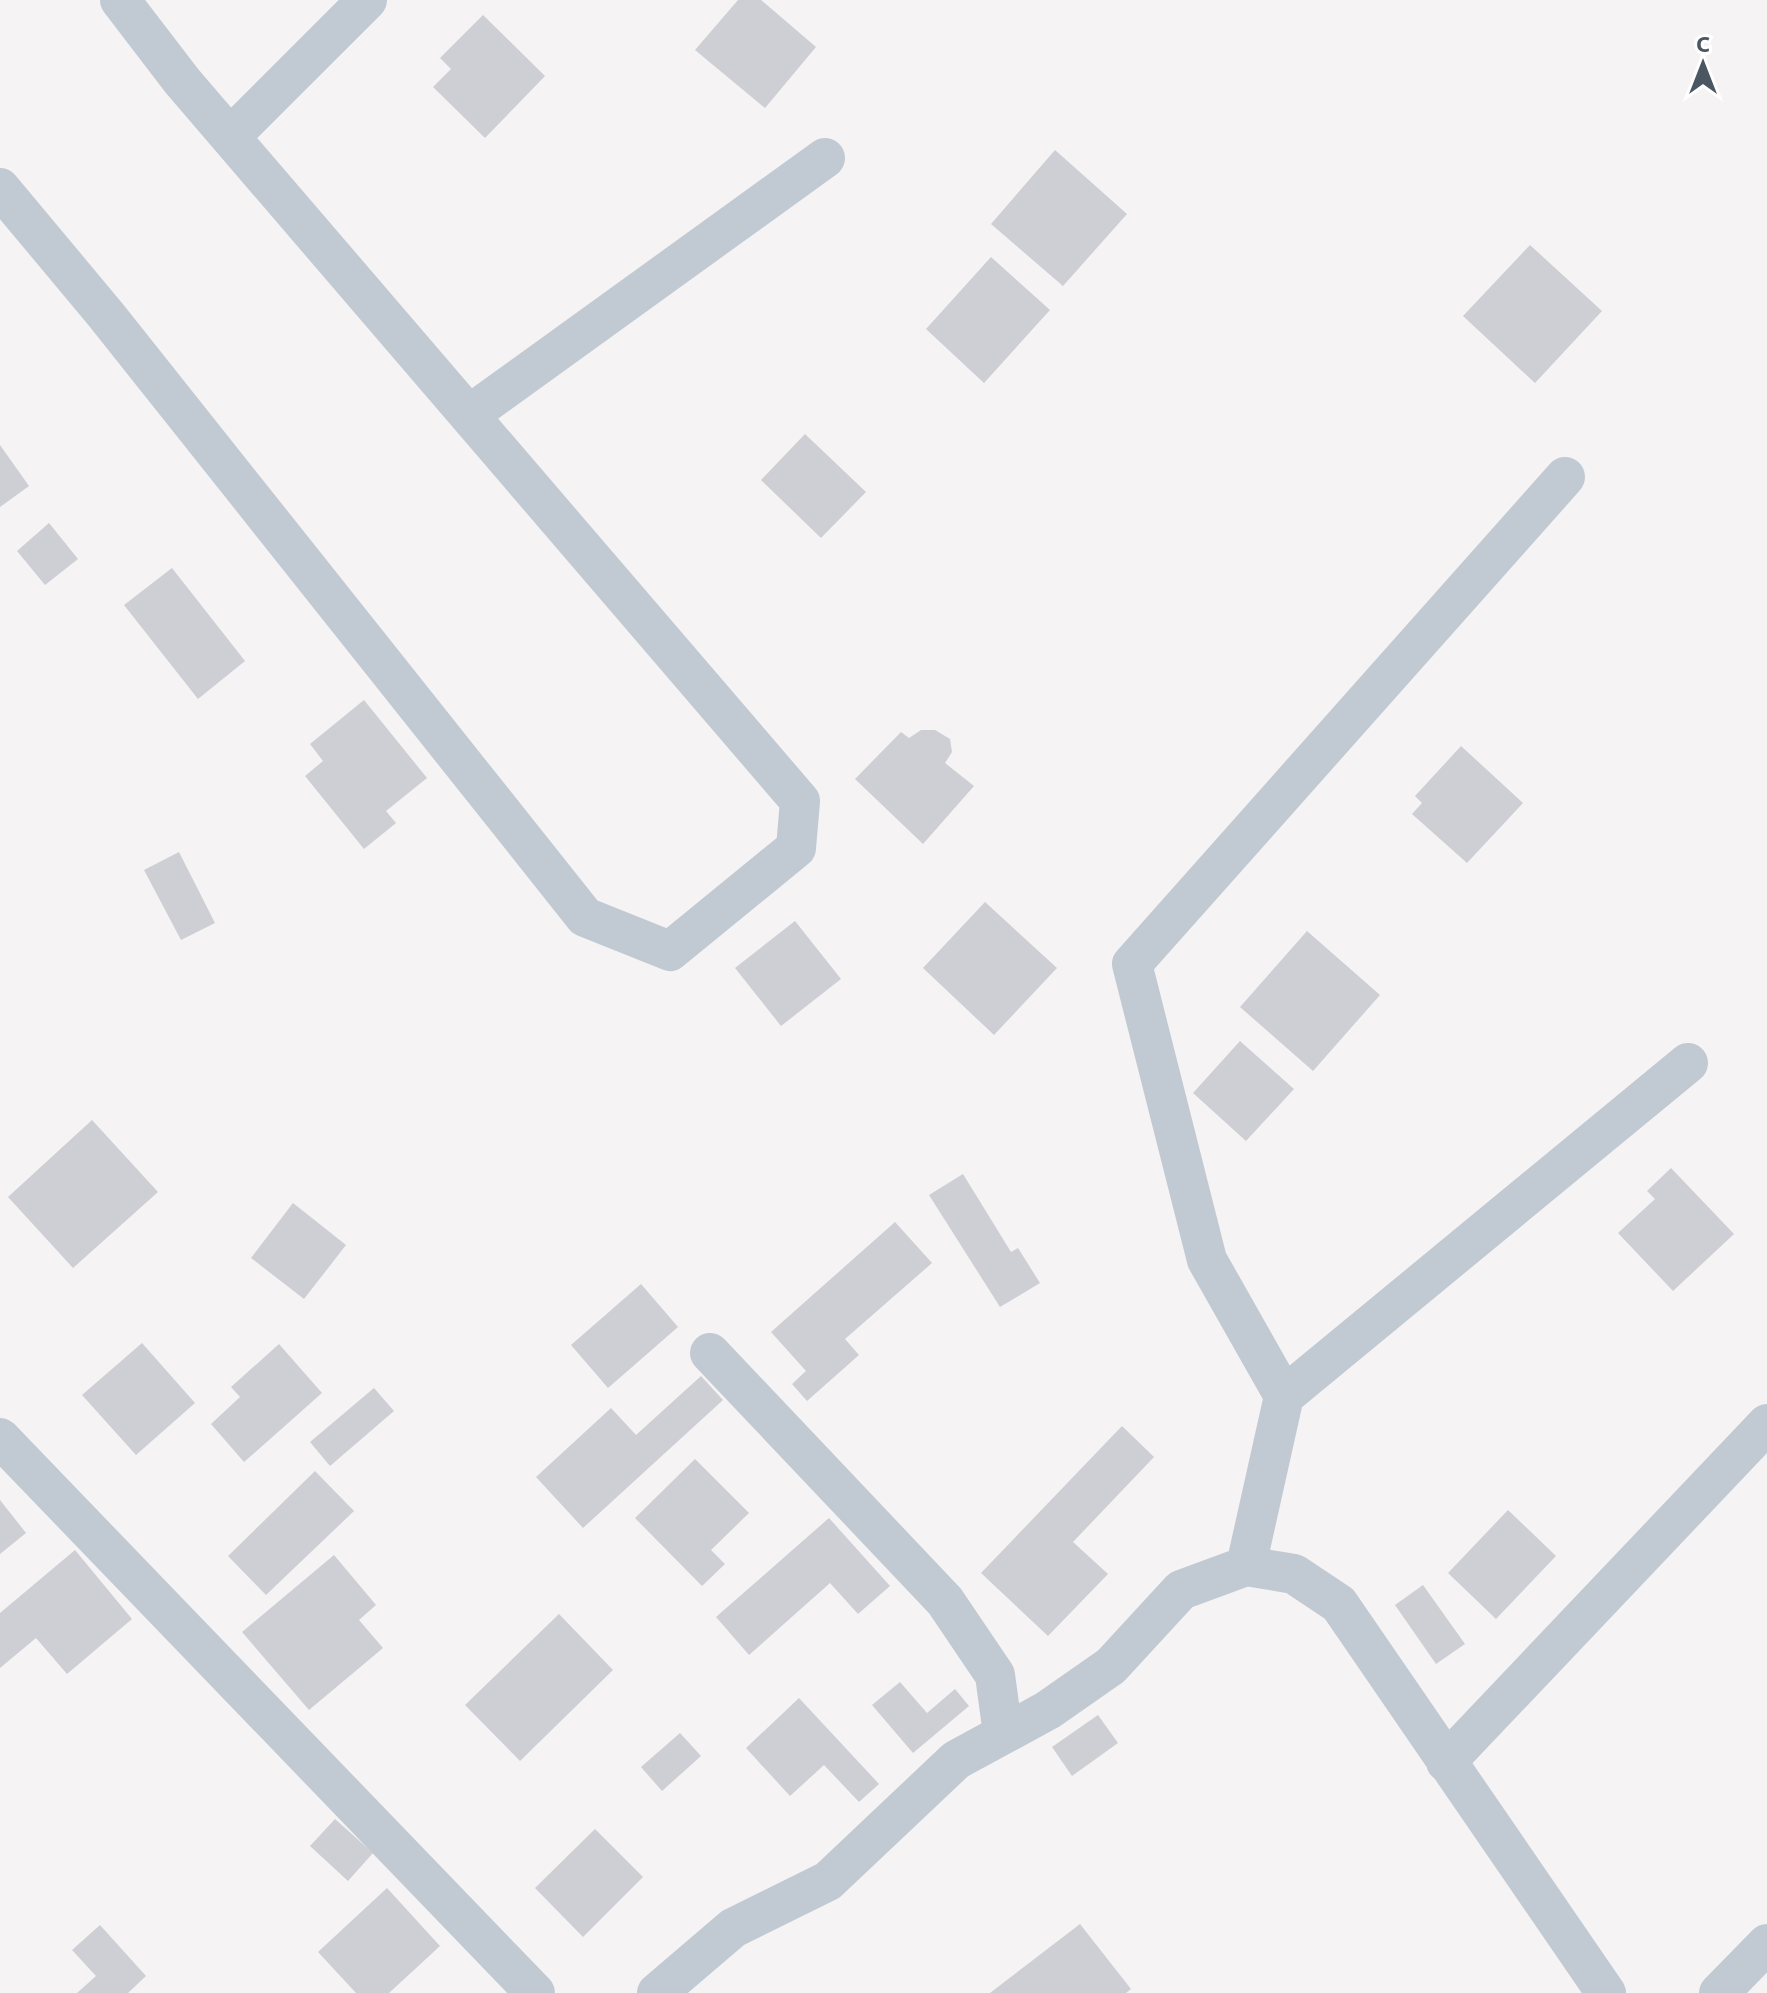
<svg xmlns="http://www.w3.org/2000/svg" width="1767" height="1993" font-family="'Noto Sans',sans-serif">
  <rect width="100%" height="100%" fill="#f5f3f3"/>
  <path fill="#cdcfd5" d="M738,0h23l55,47 -51,61 -70,-58z
    M483,15l62,61 -60,62 -52,-51 18,-18 -11,-11z
    M1055,150l72,64 -64,72 -72,-62z
    M1530,245l72,66 -67,72 -72,-67z
    M991,257l59,53 -66,73 -58,-54z
    M805,434l61,58 -45,46 -60,-58z
    M0,445l29,41 -29,21z
    M49,523l29,36 -33,26 -28,-34z
    M172,568l73,93 -47,38 -74,-94z
    M364,700l63,78 -41,33 10,12 -32,26 -59,-73 18,-15 -13,-17z
    M921,730h14l15,9 2,13 -7,11 29,23 -51,58 -68,-65 46,-47 8,6z
    M1461,746l62,57 -56,60 -55,-49 10,-11 -7,-7z
    M179,852l36,71 -34,17 -37,-70z
    M985,902l72,66 -63,67 -71,-67z
    M795,921l46,58 -60,47 -46,-58z
    M1307,931l73,64 -67,76 -73,-64z
    M1240,1041l54,48 -48,52 -53,-48z
    M92,1120l66,72 -85,76 -65,-71z
    M1671,1168l63,66 -61,57 -55,-58 37,-34 -8,-8z
    M963,1174l48,78 7,-4 22,35 -40,24 -71,-112z
    M293,1203l53,42 -42,54 -53,-41z
    M895,1222l37,41 -87,76 14,16 -52,46 -15,-17 14,-13 -35,-39z
    M641,1284l37,43 -70,61 -37,-43z
    M142,1343l53,60 -59,52 -54,-60z
    M279,1344l43,49 -78,69 -33,-38 29,-27 -9,-10z
    M701,1376l22,24 -140,128 -47,-51 75,-69 25,27z
    M374,1388l20,23 -64,55 -20,-24z
    M1122,1426l32,31 -81,85 35,32 -60,62 -67,-63z
    M695,1459l54,54 -38,37 14,14 -23,22 -67,-68z
    M315,1471l39,40 -88,84 -38,-39z
    M0,1500l26,33 -26,21z
    M1508,1510l48,46 -60,63 -48,-46z
    M829,1518l61,68 -32,28 -28,-31 -81,72 -33,-38z
    M75,1550l57,69 -65,55 -31,-36 -36,30v-55z
    M334,1555l42,50 -17,15 24,28 -74,62 -67,-78z
    M1423,1585l42,59 -29,20 -41,-59z
    M559,1614l54,56 -93,91 -55,-56z
    M900,1682l27,31 28,-24 14,17 -56,47 -41,-48z
    M799,1698l80,86 -20,18 -35,-37 -34,31 -44,-48z
    M1098,1715l20,28 -46,33 -20,-29z
    M680,1733l21,23 -39,35 -21,-24z
    M335,1819l38,34 -25,28 -38,-35z
    M595,1829l48,48 -60,60 -48,-49z
    M387,1888l53,58 -51,47h-33l-38,-41z
    M1080,1924l51,65 -5,4h-136z
    M100,1925l46,51 -18,17h-51l19,-17 -24,-26z"/>
  <g fill="none" stroke-linecap="round" stroke-linejoin="round">
    <path stroke="#c1cad2" stroke-width="40" d="M230,137l137,-137
      M0,188l106,127 479,602 85,34 126,-103 4,-47 -618,-720 -62,-81
      M469,415l356,-257
      M710,1353l235,248 50,74 8,59
      M1284,1396l404,-333
      M0,1438l535,555
      M1246,1566l38,-170 -77,-136 -75,-296 433,-487
      M1446,1762l321,-338
      M657,1993l76,-65 95,-47 128,-121 92,-50 63,-44 70,-76 65,-24 48,8 45,30 267,389
      M1719,1993l48,-49"/>
  </g>
  <g transform="translate(1703 64)" stroke="#ffffff" stroke-width="6" paint-order="stroke">
  <path d="M0-6L14 30L0 20L-14 30Z" fill="#4a5661"/>
  <text y="-12" font-size="22" font-weight="bold" text-anchor="middle" fill="#4a5661">С</text>
  </g>
</svg>
